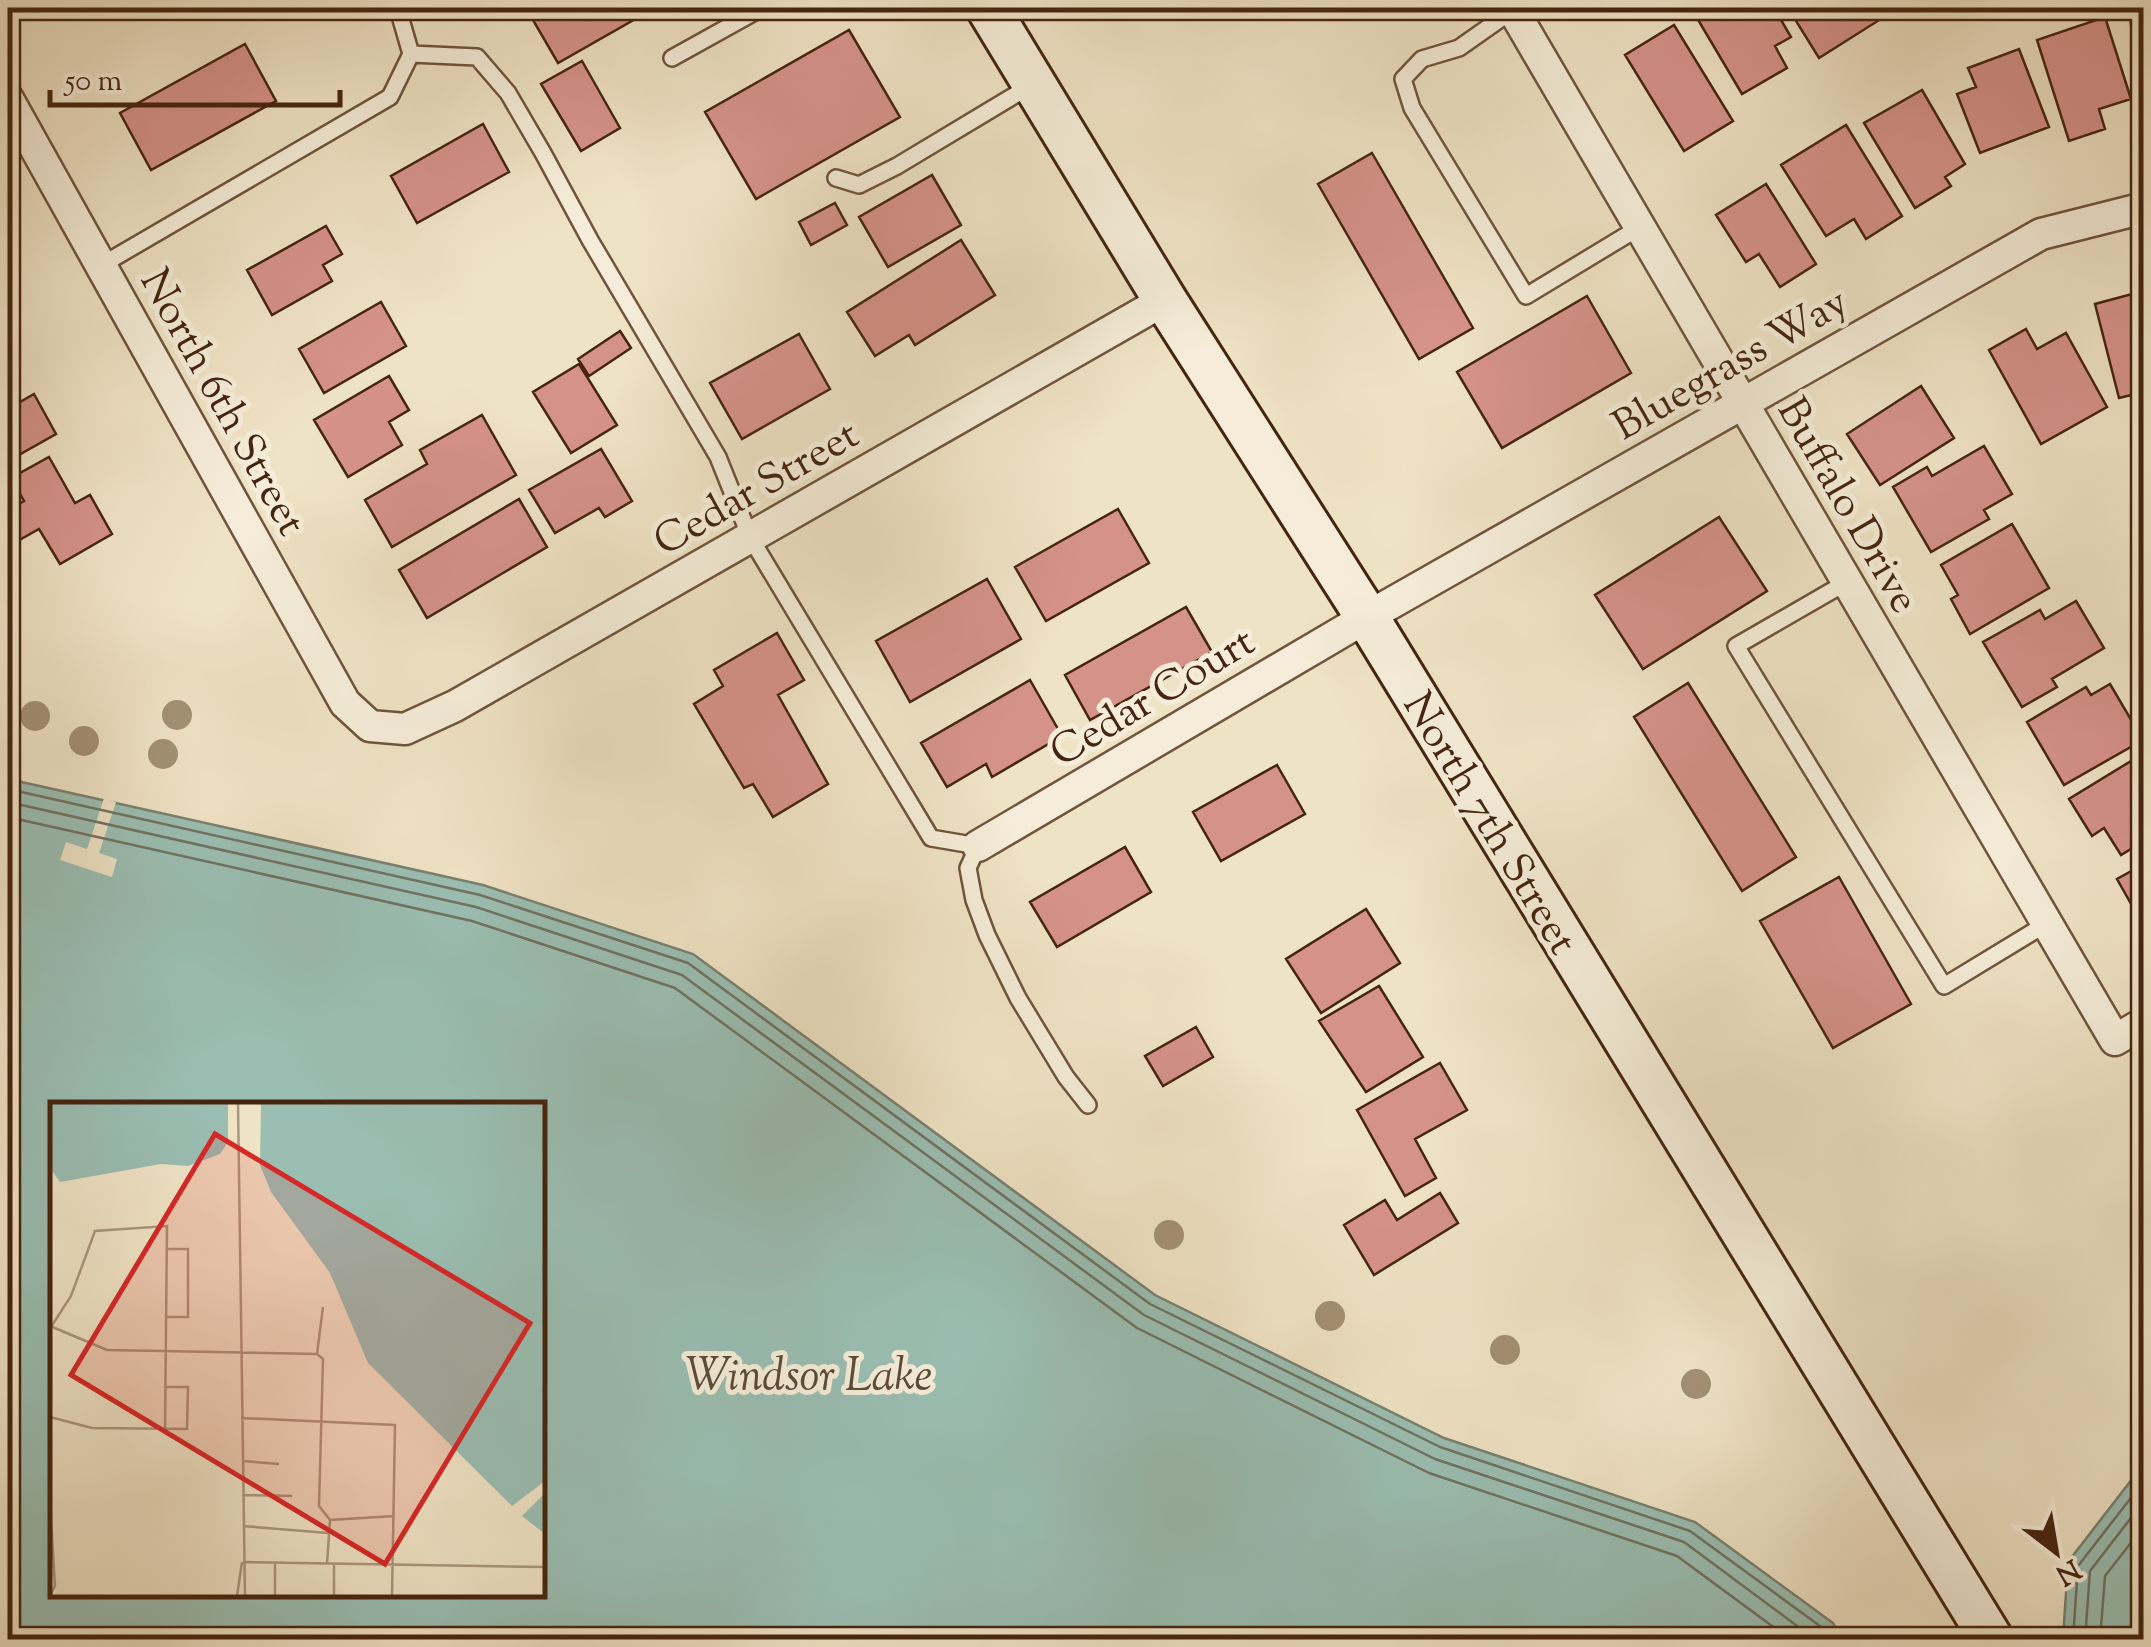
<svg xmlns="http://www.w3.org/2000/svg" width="2151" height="1647" font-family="'Sorts Mill Goudy',serif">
  <rect width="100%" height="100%" fill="#efe3c5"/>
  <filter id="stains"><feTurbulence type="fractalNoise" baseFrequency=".002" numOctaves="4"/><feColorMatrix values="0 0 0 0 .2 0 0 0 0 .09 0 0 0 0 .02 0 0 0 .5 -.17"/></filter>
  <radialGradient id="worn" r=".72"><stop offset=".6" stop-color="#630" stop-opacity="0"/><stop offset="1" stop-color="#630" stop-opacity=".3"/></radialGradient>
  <path fill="#9abeb2" stroke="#788171" stroke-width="2.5" fill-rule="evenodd" d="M8,779l475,106 210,69 462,341 289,143 251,84 138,101 9,16 -1834,1zM52,1104h490v490h-490z
    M2143,1465v174h-80l5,-77z"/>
  <path fill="#efe3c5" d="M104,798l12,4 -17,51 18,6 -5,18 -52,-17 6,-18 21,7z"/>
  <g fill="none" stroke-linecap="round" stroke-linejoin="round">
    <path stroke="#707261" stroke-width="2.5" d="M8,789l472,106 208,68 462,341 290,143 250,84 134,98 7,11
      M8,802l468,105 206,68 462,340 291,144 249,83 132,98
      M8,817l464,104 203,67 462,340 292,145 248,83 114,84
      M2073,1640l5,-74 66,-85
      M2085,1640l5,-69 54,-70
      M2100,1640l5,-64 39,-50"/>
  </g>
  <path fill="#d59289" stroke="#462510" stroke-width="2.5" d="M526,8h105l6,10 -79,45z
    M1704,8h70l17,29 -16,9 12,22 -45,26 -48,-81z
    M1788,8h90l6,9 -65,41z
    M2144,10v87l-15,-84z
    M2105,17l26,82 -32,10 6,20 -36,12 -32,-101z
    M1674,25l59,96 -49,30 -59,-96z
    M849,30l51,87 -144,82 -51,-87z
    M245,44l31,57 -125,69 -31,-57z
    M2019,49l30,78 -69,26 -23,-59 19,-7 -8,-19z
    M582,61l38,67 -39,23 -40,-67z
    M1922,90l43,74 -20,13 6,9 -36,22 -51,-85z
    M483,124l26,48 -92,51 -26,-47z
    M1846,125l56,91 -36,23 -12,-20 -28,17 -45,-71z
    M1372,153l101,175 -54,31 -101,-175z
    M932,175l29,50 -73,42 -29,-50z
    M1766,184l50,80 -36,23 -21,-33 -13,8 -30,-47z
    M835,203l12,22 -36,20 -12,-23z
    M326,226l16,28 -19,11 9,16 -60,34 -25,-45z
    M961,240l34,55 -80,50 -6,-10 -34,21 -28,-44z
    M2132,294l7,28 5,-1v71l-25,6 -24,-94z
    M1587,296l44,77 -129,75 -45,-76z
    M381,302l25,44 -82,47 -25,-44z
    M2026,329l11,20 29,-16 41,74 -66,37 -52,-94z
    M620,331l11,17 -42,28 -11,-17z
    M799,334l31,55 -88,50 -32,-56z
    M579,364l38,61 -46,28 -38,-61z
    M389,376l20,34 -20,12 13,23 -54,32 -34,-57z
    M1921,386l33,52 -74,47 -33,-51z
    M34,394l22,40 -48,27v-52z
    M482,415l34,60 -124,72 -27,-47 62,-36 -7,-14z
    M1984,446l28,48 -28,16 5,9 -58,33 -38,-65 34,-20 5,9z
    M601,449l31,52 -27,16 -6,-9 -44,25 -26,-43z
    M49,457l26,46 15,-8 22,39 -52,30 -21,-35 -25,14 -6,-12v-21l16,-9 -13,-23z
    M519,499l28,48 -120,71 -28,-48z
    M1118,509l31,54 -103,58 -31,-54z
    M1719,517l48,74 -124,78 -48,-74z
    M2012,524l37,64 -79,46 -19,-35 7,-4 -17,-30z
    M987,579l34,60 -111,63 -34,-61z
    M2076,601l28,47 -52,31 5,8 -35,20 -39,-65 57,-32 5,9z
    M1186,607l26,45 -122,68 -25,-45z
    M777,633l27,47 -26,15 50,89 -55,33 -20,-33 -9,4 -50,-84 29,-18 -9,-16z
    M1030,680l32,56 -70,41 -6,-13 -39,23 -26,-44z
    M1688,683l108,174 -54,34 -108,-174z
    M2110,684l33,56 -79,45 -37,-63 59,-35 5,8z
    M2144,753v88l-23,14 -17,-27 -12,8 -23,-37z
    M1277,765l28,49 -84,47 -28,-49z
    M1125,847l26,45 -94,55 -27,-45z
    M2144,864v61h-1l-26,-46z
    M1839,877l72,127 -78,44 -73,-127z
    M1366,909l34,54 -79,50 -35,-54z
    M1379,986l44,71 -57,35 -47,-71z
    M1196,1027l17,30 -50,29 -18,-30z
    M1440,1063l27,47 -52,29 21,39 -31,18 -48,-86z
    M1440,1193l18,30 -84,52 -30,-50 41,-25 12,20z"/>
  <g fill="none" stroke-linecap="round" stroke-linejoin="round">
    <g stroke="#70543d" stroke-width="20">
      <path id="lane" d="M1513,10l-54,38 -37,11 -19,20 9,29 114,188 114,-69
        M411,54l66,3 31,36 35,60 47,87 128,217 32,80 181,301 47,8 -10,22 6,32 13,35 31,63 48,79 22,28
        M672,58l90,-50
        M836,178l23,7 38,-19 133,-80
        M100,266l290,-169 21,-43 -11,-38 -5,-8
        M1847,582l-111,64 208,340 102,-62"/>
    </g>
    <g stroke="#70543d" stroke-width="35">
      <path id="street" d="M1517,8l-4,2 602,1030 29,-17
        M8,99l337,604 25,23 35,3 50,-23 710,-406
        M978,846l389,-229 674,-383 103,-26"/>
    </g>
    <g stroke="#462510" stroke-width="48">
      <path id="secondary" d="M988,8l177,292 202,317 625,1023"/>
    </g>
    <use href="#lane" stroke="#f5edd9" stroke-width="15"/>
    <use href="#street" stroke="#f5edd9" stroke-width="30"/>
    <use href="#secondary" stroke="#f5edd9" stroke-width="42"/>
  </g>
  <g fill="#a39073">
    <circle cx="177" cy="715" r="15"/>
    <circle cx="35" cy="716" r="15"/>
    <circle cx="84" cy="741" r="15"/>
    <circle cx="163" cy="754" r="15"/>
    <circle cx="1169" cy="1235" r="15"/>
    <circle cx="1330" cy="1316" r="15"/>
    <circle cx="1505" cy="1350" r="15"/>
    <circle cx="1696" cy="1384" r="15"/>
  </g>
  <g text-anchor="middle" stroke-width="10" stroke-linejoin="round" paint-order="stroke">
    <g font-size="42" fill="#462510" stroke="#f5edd9">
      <text transform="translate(1729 362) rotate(-30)" y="15">Bluegrass Way</text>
      <text transform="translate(225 401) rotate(61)" y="15">North 6th Street</text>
      <text transform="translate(755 486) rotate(-30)" y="15">Cedar Street</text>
      <text transform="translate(1850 504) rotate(60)" y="15">Buffalo Drive</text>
      <text transform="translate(1151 695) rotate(-31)" y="15">Cedar Court</text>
      <text transform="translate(1492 822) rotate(59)" y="15">North 7th Street</text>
    </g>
    <g font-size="45" font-style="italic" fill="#5b4b38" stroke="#f5edd9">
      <text x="809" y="1389">Windsor Lake</text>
    </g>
  </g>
  <g transform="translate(50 1102)">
    <rect width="495" height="495" fill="#efe3c5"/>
    <path d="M0,1h178v39l-8,12 -32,12 -27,-2 -101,18 -10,-14zM211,1h284v378l-33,25 -144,-143 -38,-90 -59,-81 -11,-27zM495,391v41l-23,-18z" fill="#9abeb2"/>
    <path fill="none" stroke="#ab977d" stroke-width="2.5" d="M188,1l7,493M116,215h22v-68h-21M0,224l57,24 210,4M1,225l20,-31 24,-65 72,-5 -2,204M267,252l6,5 -4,147 11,14M267,252l6,-47M0,315l42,11 95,1 1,-42h-23M191,316l154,7 -3,171M193,359l36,3M193,393l49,1M0,402l5,82 -5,9M193,424l85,7M193,460l302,5M225,462v32M277,462l3,-44 64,-4M187,494l5,-34M284,494v-31"/>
    <path fill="#d62828" fill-opacity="0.15" stroke="#d62828" stroke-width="5" d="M165,32l315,189 -145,241 -314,-189z"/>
    <rect width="495" height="495" fill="none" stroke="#462510" stroke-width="5"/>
  </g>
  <rect width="2151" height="1647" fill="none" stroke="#efe3c5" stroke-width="40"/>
  <rect x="10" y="10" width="2131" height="1627" fill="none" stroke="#462510" stroke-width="5"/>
  <rect x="20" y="20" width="2111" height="1607" fill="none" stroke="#462510" stroke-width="2.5"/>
  <g transform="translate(2056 1552) rotate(149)" stroke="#f5edd9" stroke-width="8" paint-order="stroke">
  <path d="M0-8L18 38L0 25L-18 38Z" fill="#462510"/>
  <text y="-15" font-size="28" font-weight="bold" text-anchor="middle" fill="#462510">N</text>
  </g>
  <path d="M50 90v15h290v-15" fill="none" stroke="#462510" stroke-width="5"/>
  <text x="65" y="90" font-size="30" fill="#462510" stroke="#f5edd9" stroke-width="8" paint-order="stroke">50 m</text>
  <rect width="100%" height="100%" filter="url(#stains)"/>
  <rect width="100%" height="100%" fill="url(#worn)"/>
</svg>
